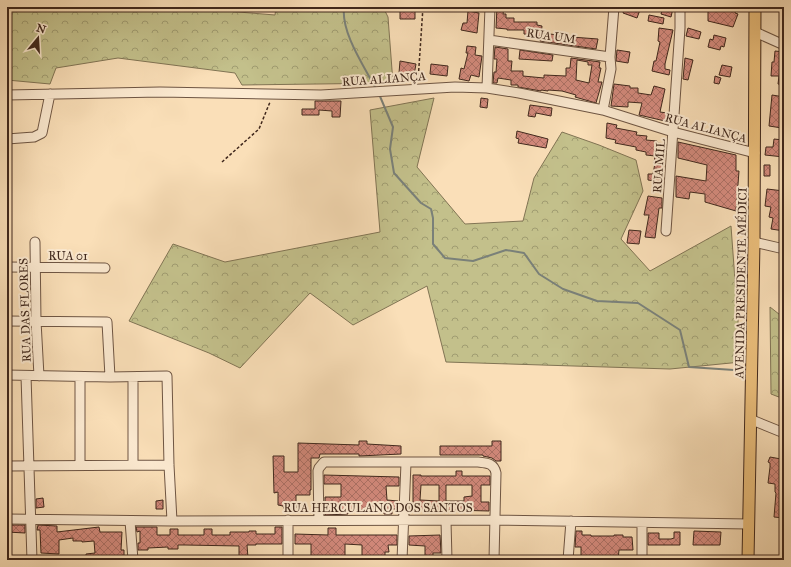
<svg xmlns="http://www.w3.org/2000/svg" width="791" height="567" font-family="'IM FELL Great Primer',serif">
  <defs>
    <pattern id="forest-crowns" width="20" height="18" patternUnits="userSpaceOnUse"><rect width="20" height="18" fill="#c3c08b"/><path d="M2 6a3 3 0 1 1 6 0M12 15a3 3 0 1 1 6 0" fill="none" stroke="#a09c71"/></pattern>
    <pattern id="building-cross-hatch" width="8" height="8" patternUnits="userSpaceOnUse"><rect width="8" height="8" fill="#d48a7d"/><path d="M0 0l8 8M0 8l8-8" fill="none" stroke="#ad7166"/></pattern>
  </defs>
  <rect width="100%" height="100%" fill="#fadfb8"/>
  <filter id="stains"><feTurbulence type="fractalNoise" baseFrequency=".005" numOctaves="4"/><feColorMatrix values="0 0 0 0 .2 0 0 0 0 .09 0 0 0 0 .02 0 0 0 .5 -.17"/></filter>
  <radialGradient id="worn" r=".72"><stop offset=".6" stop-color="#630" stop-opacity="0"/><stop offset="1" stop-color="#630" stop-opacity=".3"/></radialGradient>
  <path fill="url(#forest-crowns)" stroke="#817454" d="M7,7h186l9,2 73,6 1,-8h107l5,10 5,66 -151,2 -7,-12 -117,-15 -62,10 -6,16 -43,-4z
    M434,98l-17,69 48,57 58,-3 11,-43 28,-46 37,13 37,15 7,31 -22,48 29,32 81,-45 10,136 -71,7 -224,-7 -19,-76 -74,39 -43,-32 -70,75 -31,-15 -80,-32 44,-77 52,18 155,-30 -10,-122z
    M770,307l14,11v81l-13,-5z"/>
  <g fill="none" stroke-linecap="round" stroke-linejoin="round">
    <path stroke="#7a8079" stroke-width="2" d="M344,7c-3,26 20,59 32,82
      M379,94l14,33 -3,22 4,24 27,30 10,6 2,9v26l12,14 28,3 33,-11 18,3 15,21 24,15 34,12 41,2 42,27 9,37 45,3"/>
  </g>
  <path fill="url(#building-cross-hatch)" stroke="#3f271c" fill-rule="evenodd" d="M404,7h11v12h-15v-9h4z
    M497,7h7l-1,7h3v4h8v4h23v3l5,1 -1,10 -17,-2v-4h-17v-1l-11,-1z
    M625,7h16l-4,11 -14,-5z
    M663,7l10,1 -2,9 -10,-3z
    M708,7h29l-2,6 3,1 -5,13 -25,-6z
    M468,11l11,2 -2,20 -16,-3 2,-7h4z
    M649,15l15,3 -1,6 -15,-3z
    M659,28l14,2 -8,34v5l5,1 -1,5 -17,-4 2,-10h2l4,-19 -2,-1z
    M688,28l13,4 -2,7 -13,-3z
    M542,33l16,2v1l40,3 -2,10 -56,-8z
    M714,35l12,3 -2,9 -3,-1 -1,4 -12,-3 2,-8 3,1z
    M467,46l9,1 -1,8 7,1 -3,21 -8,-2 -2,6 -10,-2 2,-11 3,1 4,-16h-2z
    M495,47l13,2v12h4l-1,10h12v5l21,2v-3l22,1v-8h4l1,-10 29,4 -1,6h2l-3,14h4l-6,21 -21,-6 1,-2 -14,-4 -14,-1v1l-7,-1v1l-23,-4v-2h-7v-5l-13,-2 -1,5h-4l1,-11h2l1,-13h-3zM577,60l11,2v3h4l-3,18 -13,-3z
    M520,50l33,5 -1,6 -33,-2z
    M617,50l13,2 -2,11 -12,-2z
    M775,51l9,1 -1,33 -5,-1 1,-8h-8l1,-14h2z
    M685,58l8,2 -5,20 -5,-1z
    M400,61l16,3 -2,11 -15,-2z
    M431,64l17,2 -1,10 -17,-2z
    M722,65l10,2 -2,10 -11,-2z
    M715,76l6,2 -2,6 -5,-1z
    M614,84l16,2v2h8v5l13,2 3,-9 11,3 -5,23 7,1 -2,8 -26,-6 3,-12 -14,-1v5l-17,-1z
    M772,95l12,2 -2,31 -13,-2z
    M481,98l7,1 -1,9 -7,-1z
    M315,101h26l-1,16h-8v-6l-13,-1v5h-17v-6h13z
    M530,105l22,3 -1,8 -15,-3 -1,4 -7,-1z
    M607,123l10,2 -1,3 21,4 -1,3 11,1 -1,4 11,1v2l9,1 -4,38 -14,-2v-6h5l2,-11h-1l1,-7 -9,-1v-3l-10,-2v-3l-21,-4 1,-3 -10,-2z
    M517,131l31,8 -2,9 -28,-5 1,-4 -3,-1z
    M774,139l9,1 -1,8h2v9l-19,-2 1,-8h7z
    M678,142l58,13v16h3l-3,40 -31,-9v-8l-15,-2 -1,7 -13,-2v-21l30,5 1,-16 -29,-7z
    M764,165h6v11h-6z
    M767,189l17,2v40l-13,-2 2,-11 -4,-1 2,-10 -6,-1z
    M648,196l14,2v10h-3l-4,30 -10,-1 4,-22h-5z
    M629,230l12,1 -2,13 -12,-1z
    M359,441h8v3l34,2v8l-42,2v-2h-39l-1,4h-8v32h-1v5h-14v13l-12,1 -1,-3 -5,-1v-13l-4,1 -1,-37h11v16h14v-29l61,2z
    M492,441h9v20h-5l-4,-3 -9,-2v-1h-43v-9h52z
    M770,457l11,2 -1,5 4,1v53l-10,-1 2,-24 -1,-1v-8l-7,-1 2,-16v-4l-2,-1z
    M456,471h6v5h28v9h-9v17h8v9l-76,-2v-34h8v1h35zM421,485h18v16l-19,-1zM446,485h26v11l-8,1v4h-18z
    M324,475l75,2v9h-13l1,14 11,1v8h-6v5h-8v-4h-36v4l-23,1v-18h16v-13h-17z
    M43,498l1,9 -8,1v-9z
    M163,500v9h-7v-8z
    M7,525h18v8l-18,-1z
    M38,525l19,1v6l42,-5 1,5h22l-1,18h3v10h-38v-6l9,-1 -1,-12 -12,1v-1h-9v-3l-14,2v14l-18,-1 -1,-23h-3z
    M136,527h21v8h13v-6h8v6h26v-6h8v6h18v-3h19v-1h7v3h19v-7h7v17h-26v1h-9l1,13h-9v-12l-54,-1h-7v4h-10v-2l-20,1v2h-10v-7h2v-12l-3,1z
    M328,528h8v7h61v10h-9l1,7h-4v8h-23v-15l-17,-1v16h-34v-16h-16v-10l33,1z
    M576,531h6v4h9v1h23v-1h9v2h9l1,13h-14l-1,10h-37v-13h-6z
    M694,531l27,1 -1,13h-27z
    M674,532h6v13h-32v-12h11v6h12l3,-1z
    M440,535l1,18h-8v7h-8v-14l-16,-1v-9z"/>
  <g fill="none" stroke-linecap="round" stroke-linejoin="round">
    <g stroke="#6e5543" stroke-width="11">
      <path id="minor" d="M755,32l29,13
        M489,40l121,17
        M487,88l3,-81
        M7,95l153,-3 161,3 134,-8 32,1 32,5 84,17 70,22 82,21
        M603,110l8,-41 -1,-12 4,-50
        M7,139l27,-2 8,-4 8,-39
        M666,231l14,-203v-21
        M35,242l1,79 3,55
        M754,242l30,7
        M7,267l98,1
        M7,321l100,1 3,55
        M7,375l103,2 57,-1 2,89 3,56
        M26,376l6,184
        M752,420l32,13
        M80,465v-88
        M133,465v-88
        M7,466l162,-1
        M7,519l165,2 324,-1 253,4
        M319,520l-1,-49 1,-3 5,-6h154c9,1 16,1 18,11l-2,87
        M130,521l3,39
        M446,521l1,39
        M642,523v37
        M288,560v-40
        M402,560l4,-97
        M568,560l3,-39"/>
    </g>
    <g stroke="#3f271c" stroke-width="13">
      <path id="major" d="M748,560l6,-318 1,-235"/>
    </g>
    <path stroke="#3f271c" stroke-width="1.5" stroke-dasharray="3 2" stroke-linecap="butt" d="M418,81l5,-74
      M222,162l37,-33 11,-27"/>
    <use href="#minor" stroke="#fcead1" stroke-width="9"/>
    <use href="#major" stroke="#edc07c" stroke-width="11"/>
  </g>
  <g text-anchor="middle" stroke-width="4" stroke-linejoin="round" paint-order="stroke">
    <g font-size="12" fill="#3f271c" stroke="#fcead1">
      <text transform="translate(551 36) rotate(8)" y="4">RUA UM</text>
      <text transform="translate(384 79) rotate(-4)" y="4">RUA ALIANÇA</text>
      <text transform="translate(706 128) rotate(15)" y="4">RUA ALIANÇA</text>
      <text transform="translate(659 166) rotate(-86)" y="4">RUA MIL</text>
      <text x="68" y="260">RUA 01</text>
      <text transform="translate(741 283) rotate(-89)" y="4">AVENIDA PRESIDENTE MÉDICI</text>
      <text transform="translate(25 310) rotate(-92)" y="4">RUA DAS FLORES</text>
      <text x="378" y="512">RUA HERCULANO DOS SANTOS</text>
    </g>
  </g>
  <rect width="791" height="567" fill="none" stroke="#fadfb8" stroke-width="24"/>
  <rect x="8" y="8" width="775" height="551" fill="none" stroke="#3f271c" stroke-width="2"/>
  <rect x="12" y="12" width="767" height="543" fill="none" stroke="#3f271c"/>
  <g transform="translate(38 38) rotate(18)" stroke="#fcead1" stroke-width="3" paint-order="stroke">
  <path d="M0-3L7 15L0 10L-7 15Z" fill="#3f271c"/>
  <text y="-6" font-size="11" font-weight="bold" text-anchor="middle" fill="#3f271c">N</text>
  </g>
  <rect width="100%" height="100%" filter="url(#stains)"/>
  <rect width="100%" height="100%" fill="url(#worn)"/>
</svg>
